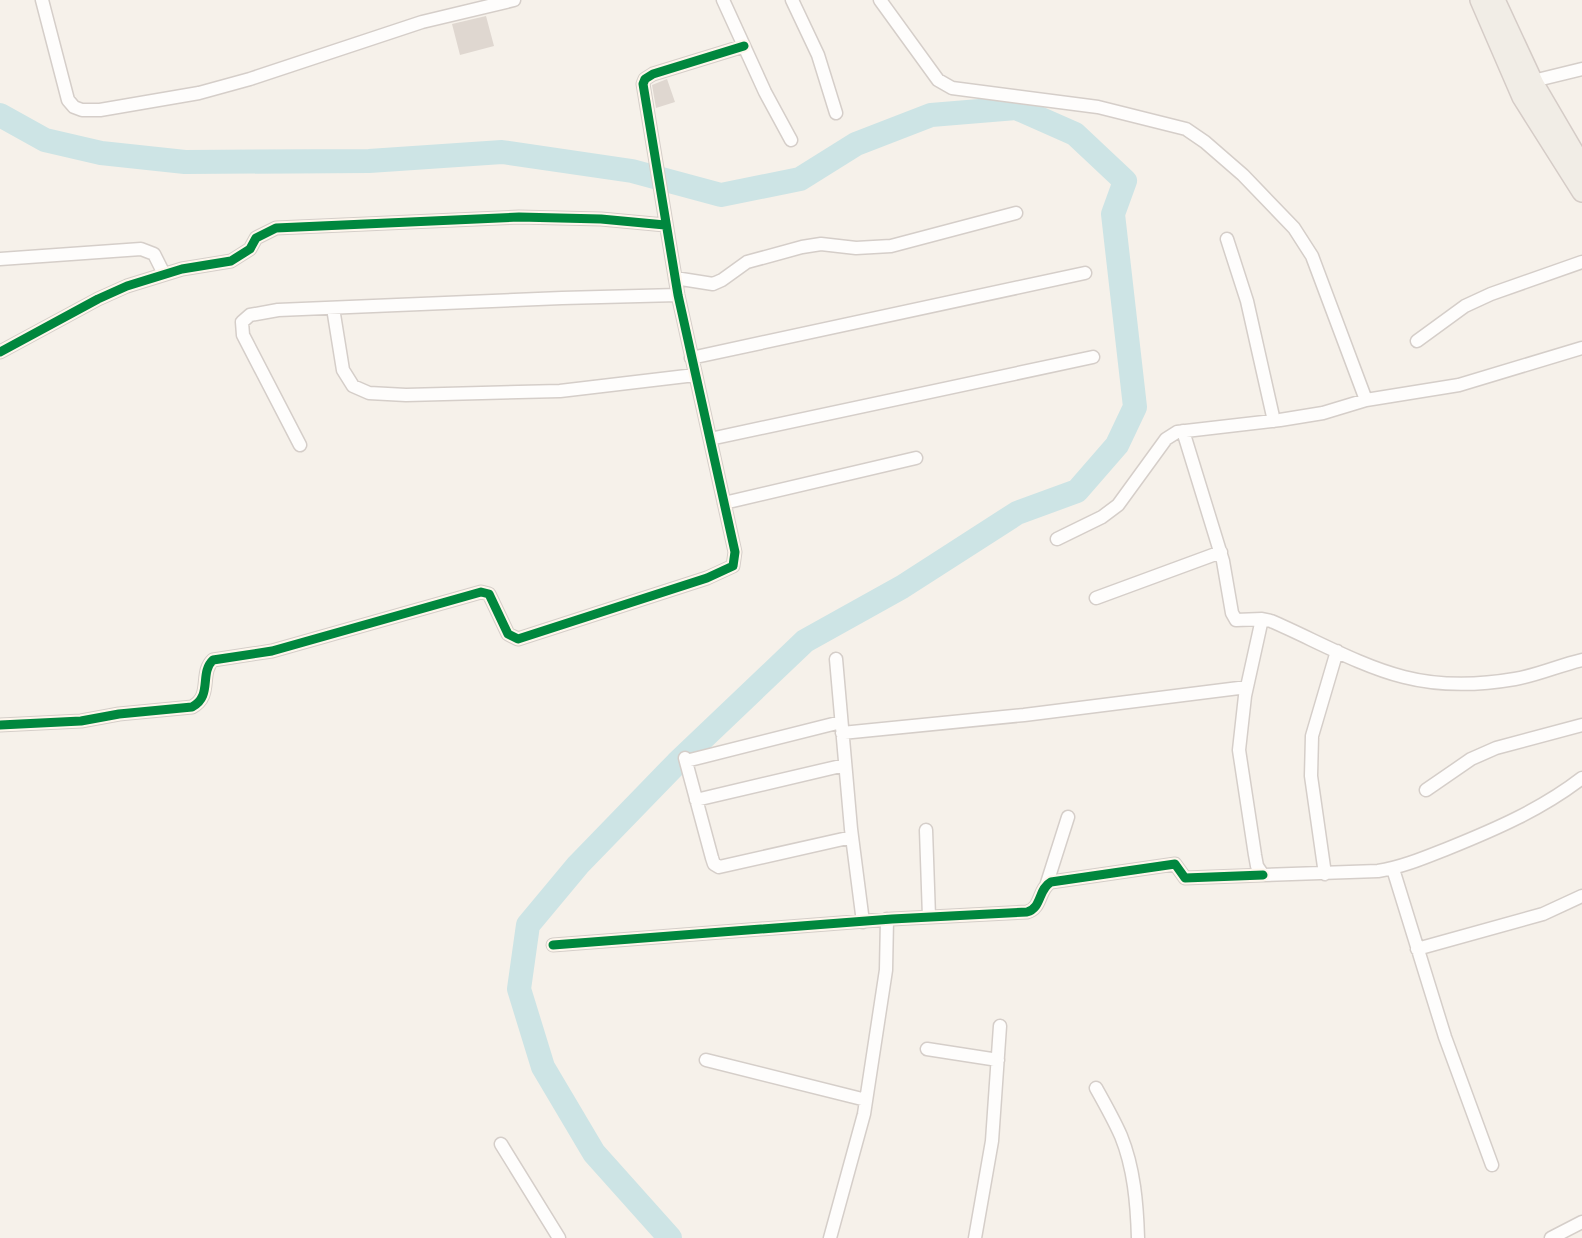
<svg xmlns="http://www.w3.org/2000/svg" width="1582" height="1238" font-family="'IBM Plex Sans',sans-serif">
  <rect width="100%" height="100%" fill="#f6f1ea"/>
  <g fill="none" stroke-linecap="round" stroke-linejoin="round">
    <path stroke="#cde4e5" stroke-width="24" d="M0,115l45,25 56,13 84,9 184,-1 133,-9 130,19 89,24 79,-16 56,-35 75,-29 85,-7 59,26 50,47 -12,33 22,193 -18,38 -40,46 -60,22 -115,74 -97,54 -128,122 -99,102 -50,60 -9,64 24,78 51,86 76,85"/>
  </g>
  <path fill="#dfd7d0" d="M486,16l8,30 -34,9 -8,-31z
    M667,79l8,23 -19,6 -4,-23z"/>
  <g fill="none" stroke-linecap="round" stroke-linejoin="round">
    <g stroke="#d5cec9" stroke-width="15">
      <path id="street" d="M42,0l26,100 6,7 8,3h18l99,-17 51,-14 172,-57 92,-22
        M723,0l42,92 26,48
        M792,0l26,55 18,58
        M880,0l58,80 14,8 146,19 88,22 19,13 38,33 51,53 18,28 54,144
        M1533,81l49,-12
        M1227,239l20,62 27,120
        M0,259l141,-10 13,5 10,20
        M675,278l38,6 9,-4 25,-18 55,-15 19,-3 35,4 35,-2 125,-33
        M333,308l10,62 10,16 16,7 37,2 154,-4 135,-16
        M1417,341l48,-35 26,-12 91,-32
        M0,352l98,-53 29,-13 55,-17 49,-8 19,-12 6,-11 20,-10 243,-11 82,2 64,6
        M691,358l394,-85
        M1183,431l40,130 9,52 4,7 26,-1 9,2c42,18 89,45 133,56 35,9 76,8 111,2 23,-4 45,-14 67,-19
        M710,439l383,-82
        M300,445l-57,-110 -1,-13 8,-7 28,-5 284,-12 116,-3
        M724,503l192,-45
        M1057,539l45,-22 16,-12 48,-66 11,-7 103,-12 43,-7 43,-13 93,-15 123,-37
        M1096,598l125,-46
        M1262,619l-17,77 -6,54 16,105 2,11 6,9 115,-4c25,-4 48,-14 71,-23 47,-19 93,-39 133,-70
        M836,659l15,170 12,93
        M0,725l81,-4 38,-7 73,-7c21,-11 7,-34 21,-47l59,-9 209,-59 8,2 19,40 10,5 189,-61 26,-12 2,-14 -57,-257 -35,-211 2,-5 8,-5 91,-28
        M842,733l182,-18 223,-28
        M685,758l27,100 2,6 5,3 133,-30
        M686,761l155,-39
        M1426,790l45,-31 25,-11 86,-23
        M696,800l149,-35
        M926,830l3,87
        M1393,869l52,168 47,128
        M1325,874l-14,-98 1,-40 25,-85
        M1047,883l21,-66
        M553,945l339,-26 135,-7c15,-4 11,-23 24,-30l124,-18 10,14 78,-3
        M1417,949l126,-35 39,-18
        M927,1049l71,11
        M706,1060l160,40
        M1096,1088c9,16 18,32 25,48 13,32 16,68 17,102
        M501,1144l58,94
        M830,1238l34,-124 22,-144 1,-51
        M975,1238l17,-97 8,-115
        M1551,1238l31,-16"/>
    </g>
    <g stroke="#d5ccc7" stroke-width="22">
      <path id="primary" d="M1480,0l42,97 60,95
        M1495,0l39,84 48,82"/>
    </g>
    <use href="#street" stroke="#fefdfc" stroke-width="12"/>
    <use href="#primary" stroke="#f1ede6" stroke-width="19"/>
    <g stroke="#fef6ec" stroke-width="13">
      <path id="cycleway" d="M0,352l98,-53 29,-13 55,-17 49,-8 19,-12 6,-11 20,-10 243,-11 82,2 64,6
        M0,725l81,-4 38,-7 73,-7c21,-11 7,-34 21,-47l59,-9 209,-59 8,2 19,40 10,5 189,-61 26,-12 2,-14 -57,-257 -35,-211 2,-5 8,-5 91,-28
        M553,945l339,-26 135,-7c15,-4 11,-23 24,-30l124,-18 10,14 78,-3"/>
    </g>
    <use href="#cycleway" stroke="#00873e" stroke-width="9"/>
  </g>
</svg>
